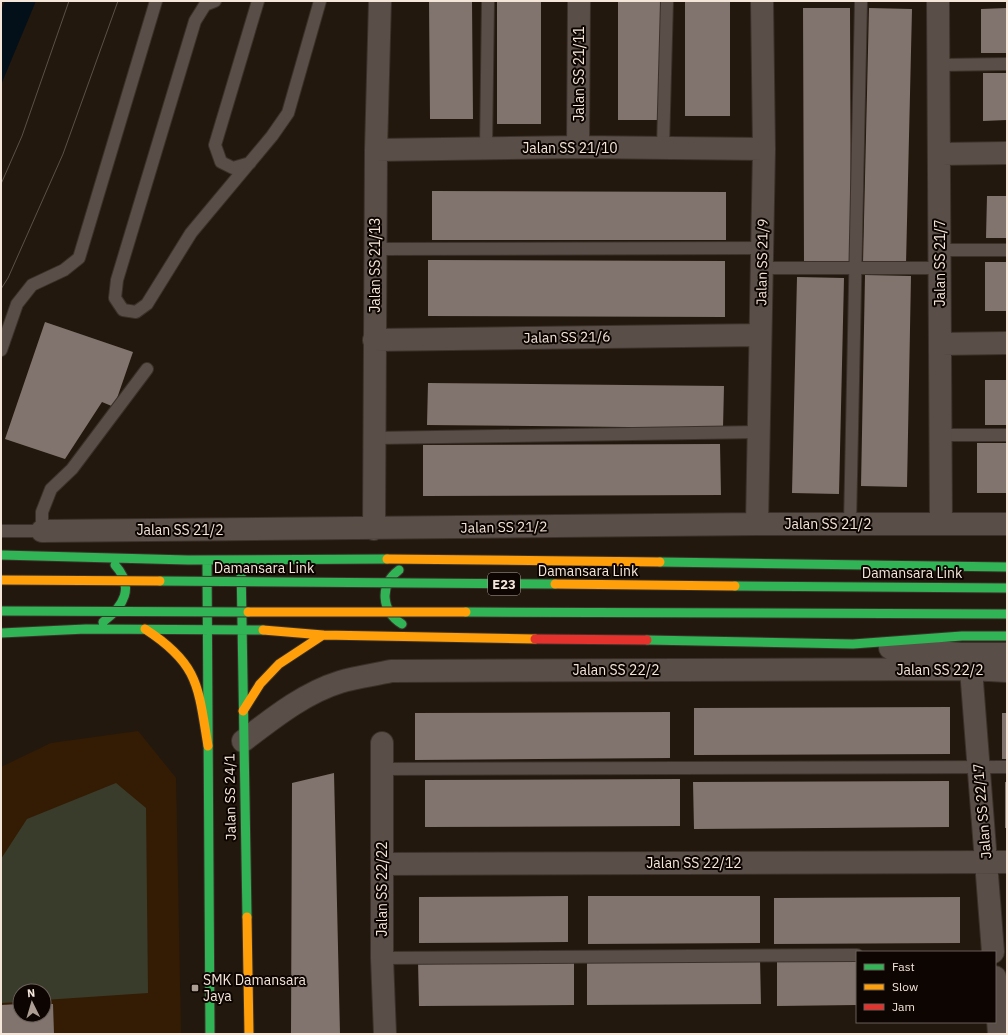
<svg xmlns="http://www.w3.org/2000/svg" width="1008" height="1035" font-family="'IBM Plex Sans',sans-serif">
  <rect width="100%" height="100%" fill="#23180d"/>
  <path fill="#341c04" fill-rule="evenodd" d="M138,731l38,47 5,256h-180v-267l50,-24zM20,991h24v24h-24z"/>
  <path fill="#393c2a" d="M116,783l30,25 2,185 -104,7v-9h-24v11l-19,1v-144l26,-40z"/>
  <path fill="#031019" d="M5,1h31l-35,84v-74z"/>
  <path fill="#81746f" d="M429,1h43l1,118h-43z
    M497,1h44v123h-44z
    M618,1h43l1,119h-44z
    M685,1h45v115h-45z
    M803,8h47l1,255h-47z
    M869,8l43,1 -6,255 -43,-1z
    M1007,8v45h-26v-44z
    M983,73h24v47l-24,1z
    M432,191l294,1v48h-294z
    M987,196h20v42h-21z
    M428,260l297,1v56l-297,-1z
    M985,262h22v49h-22z
    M865,275l46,1 -4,211 -46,-1z
    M797,277l47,1 -5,216 -47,-1z
    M45,322l88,30 -19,55 -12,-5 -37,57 -60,-20z
    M985,380h22v45h-22z
    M428,383l296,3 -1,42 -296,-3z
    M977,443h30v50h-30z
    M720,444l1,51 -298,1v-51z
    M950,707v47l-256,1v-47z
    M670,712v46l-255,2v-47z
    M1002,713h5v46h-5z
    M334,773l6,261h-49l1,-251z
    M680,779v47l-255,1v-47z
    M949,781v46l-255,2 -1,-47z
    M1005,782h2v46h-2z
    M568,896v46l-149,1v-46z
    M588,896h172v47l-172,1z
    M960,897v46l-186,1v-46z
    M760,959l1,45 -174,1v-45z
    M418,960h156v45l-155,1z
    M777,961h80v44l-80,1z
    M20,1004v11h24v-11h9l1,30h-53v-29z"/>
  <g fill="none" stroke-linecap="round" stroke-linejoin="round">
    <g stroke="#3b312a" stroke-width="14">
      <path id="lane" d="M215,1l-10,4 -10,16 -78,259 -2,18 8,12 13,2 11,-8 44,-71 81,-97 16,-23 32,-112
        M939,65l68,-1
        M663,147l4,-146
        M486,148l2,-147
        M250,163l-17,5 -12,-6 -6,-17 43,-144
        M375,249l387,-1
        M939,250h68
        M761,268h179
        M1,350l16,-46 15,-19 32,-15 15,-12 77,-257
        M941,435h66
        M374,438l384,-6
        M850,524l11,-523
        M1,531h41v-19l9,-23 21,-20 75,-100
        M382,769l625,-2
        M382,958l475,-3"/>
    </g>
    <g stroke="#3b312a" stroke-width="24">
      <path id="street" d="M938,1l3,523
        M578,147l1,-146
        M376,150l202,-3 186,2
        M940,154l67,-1
        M374,340l386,-5
        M940,344l67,-1
        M757,524l7,-375 -2,-148
        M374,529l2,-379 4,-149
        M42,531l715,-7h250
        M890,648l71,6h46
        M971,669l22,283
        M243,741c29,-22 61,-48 97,-59 16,-5 34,-7 51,-11l580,-2 36,2
        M382,743v215l3,76
        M382,864l625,-2
        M995,977l4,57"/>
    </g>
    <g stroke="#3b312a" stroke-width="11">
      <path id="fast" d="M1,555l187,5 199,-1
        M660,562l347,5
        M207,563l3,471
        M241,563l6,354
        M399,570c-20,15 -18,41 3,54
        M103,622c21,-16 32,-35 12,-57
        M1,633l85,-4 177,1
        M647,640l206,4 109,-8h45"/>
    </g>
    <g stroke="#3b312a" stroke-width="11">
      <path id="slow" d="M387,559l273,3
        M145,629c54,35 53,57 63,117
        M263,630l60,5 212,4
        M243,711l17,-27 19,-20 44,-29
        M247,917l2,117"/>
    </g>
    <g stroke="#3b312a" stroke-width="11">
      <path id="jam" d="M535,639l112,1"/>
    </g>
    <use href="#lane" stroke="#594f48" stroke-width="12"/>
    <use href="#street" stroke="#594f48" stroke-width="22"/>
    <use href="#fast" stroke="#30b455" stroke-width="9"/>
    <use href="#slow" stroke="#ff9f0a" stroke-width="9"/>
    <use href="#jam" stroke="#e5322d" stroke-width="9"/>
    <path stroke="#5a5148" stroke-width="1" d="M1,184l21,-48 47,-135
      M1,289l7,-11 55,-124 55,-153"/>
    <g stroke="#3b312a" stroke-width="11" stroke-linecap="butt">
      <path id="fast-bridge" d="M160,581l395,3
        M735,586l272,2
        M1,611l247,1
        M466,612l541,2"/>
    </g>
    <g stroke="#3b312a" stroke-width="11" stroke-linecap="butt">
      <path id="slow-bridge" d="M1,580l159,1
        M555,584l180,2
        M248,612h218"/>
    </g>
    <use href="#fast-bridge" stroke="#30b455" stroke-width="9"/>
    <use href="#slow-bridge" stroke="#ff9f0a" stroke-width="9"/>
  </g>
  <rect fill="#ac9e92" stroke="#0d0501" stroke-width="1.5" x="191" y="984" width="8" height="8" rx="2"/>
  <g text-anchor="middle" stroke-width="4" stroke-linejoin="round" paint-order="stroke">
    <rect fill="#0d0501" stroke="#afa299" stroke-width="1" x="488" y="573" width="32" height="22" rx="3"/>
    <g font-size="13" font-weight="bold" fill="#f5e6da">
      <text x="504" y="589">E23</text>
    </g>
    <g font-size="14" fill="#f5e6da" stroke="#0d0501">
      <text transform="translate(579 74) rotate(-90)" y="5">Jalan SS 21/11</text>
      <text x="570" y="153">Jalan SS 21/10</text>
      <text transform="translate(762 262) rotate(-89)" y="5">Jalan SS 21/9</text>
      <text transform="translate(940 263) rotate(-90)" y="5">Jalan SS 21/7</text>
      <text transform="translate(375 265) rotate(-90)" y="5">Jalan SS 21/13</text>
      <text transform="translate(567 337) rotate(-1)" y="5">Jalan SS 21/6</text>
      <text x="828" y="529">Jalan SS 21/2</text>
      <text transform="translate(504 527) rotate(-1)" y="5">Jalan SS 21/2</text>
      <text x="180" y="535">Jalan SS 21/2</text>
      <text x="264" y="573">Damansara Link</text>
      <text x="588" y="576">Damansara Link</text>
      <text x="912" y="578">Damansara Link</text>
      <text x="616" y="675">Jalan SS 22/2</text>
      <text x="940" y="675">Jalan SS 22/2</text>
      <text transform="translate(230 797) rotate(-91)" y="5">Jalan SS 24/1</text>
      <text transform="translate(982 811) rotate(-95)" y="5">Jalan SS 22/17</text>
      <text x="694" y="868">Jalan SS 22/12</text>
      <text transform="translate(382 889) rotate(-90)" y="5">Jalan SS 22/22</text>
    </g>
    <g font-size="14" fill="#f5e6da" stroke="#0d0501" text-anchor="start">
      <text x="203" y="985">SMK Damansara<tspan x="203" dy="16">Jaya</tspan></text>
    </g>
  </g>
  <rect width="1008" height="1035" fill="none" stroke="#f5e6da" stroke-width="4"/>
  <rect x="856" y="951" width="140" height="72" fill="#0d0501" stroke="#6a5f58"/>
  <rect x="864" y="964" width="20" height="6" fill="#30b455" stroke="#6a5f58"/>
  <text x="892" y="971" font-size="12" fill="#f5e6da">Fast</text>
  <rect x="864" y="984" width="20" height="6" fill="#ff9f0a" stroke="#6a5f58"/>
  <text x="892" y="991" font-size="12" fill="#f5e6da">Slow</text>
  <rect x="864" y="1004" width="20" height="6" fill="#e5322d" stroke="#6a5f58"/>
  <text x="892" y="1011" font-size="12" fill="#f5e6da">Jam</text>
  <g transform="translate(32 1003) rotate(355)"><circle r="19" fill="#0d0501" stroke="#6a5f58"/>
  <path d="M0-3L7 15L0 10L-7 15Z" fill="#ac9e92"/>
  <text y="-6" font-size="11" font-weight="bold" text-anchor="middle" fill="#f5e6da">N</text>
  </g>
</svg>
